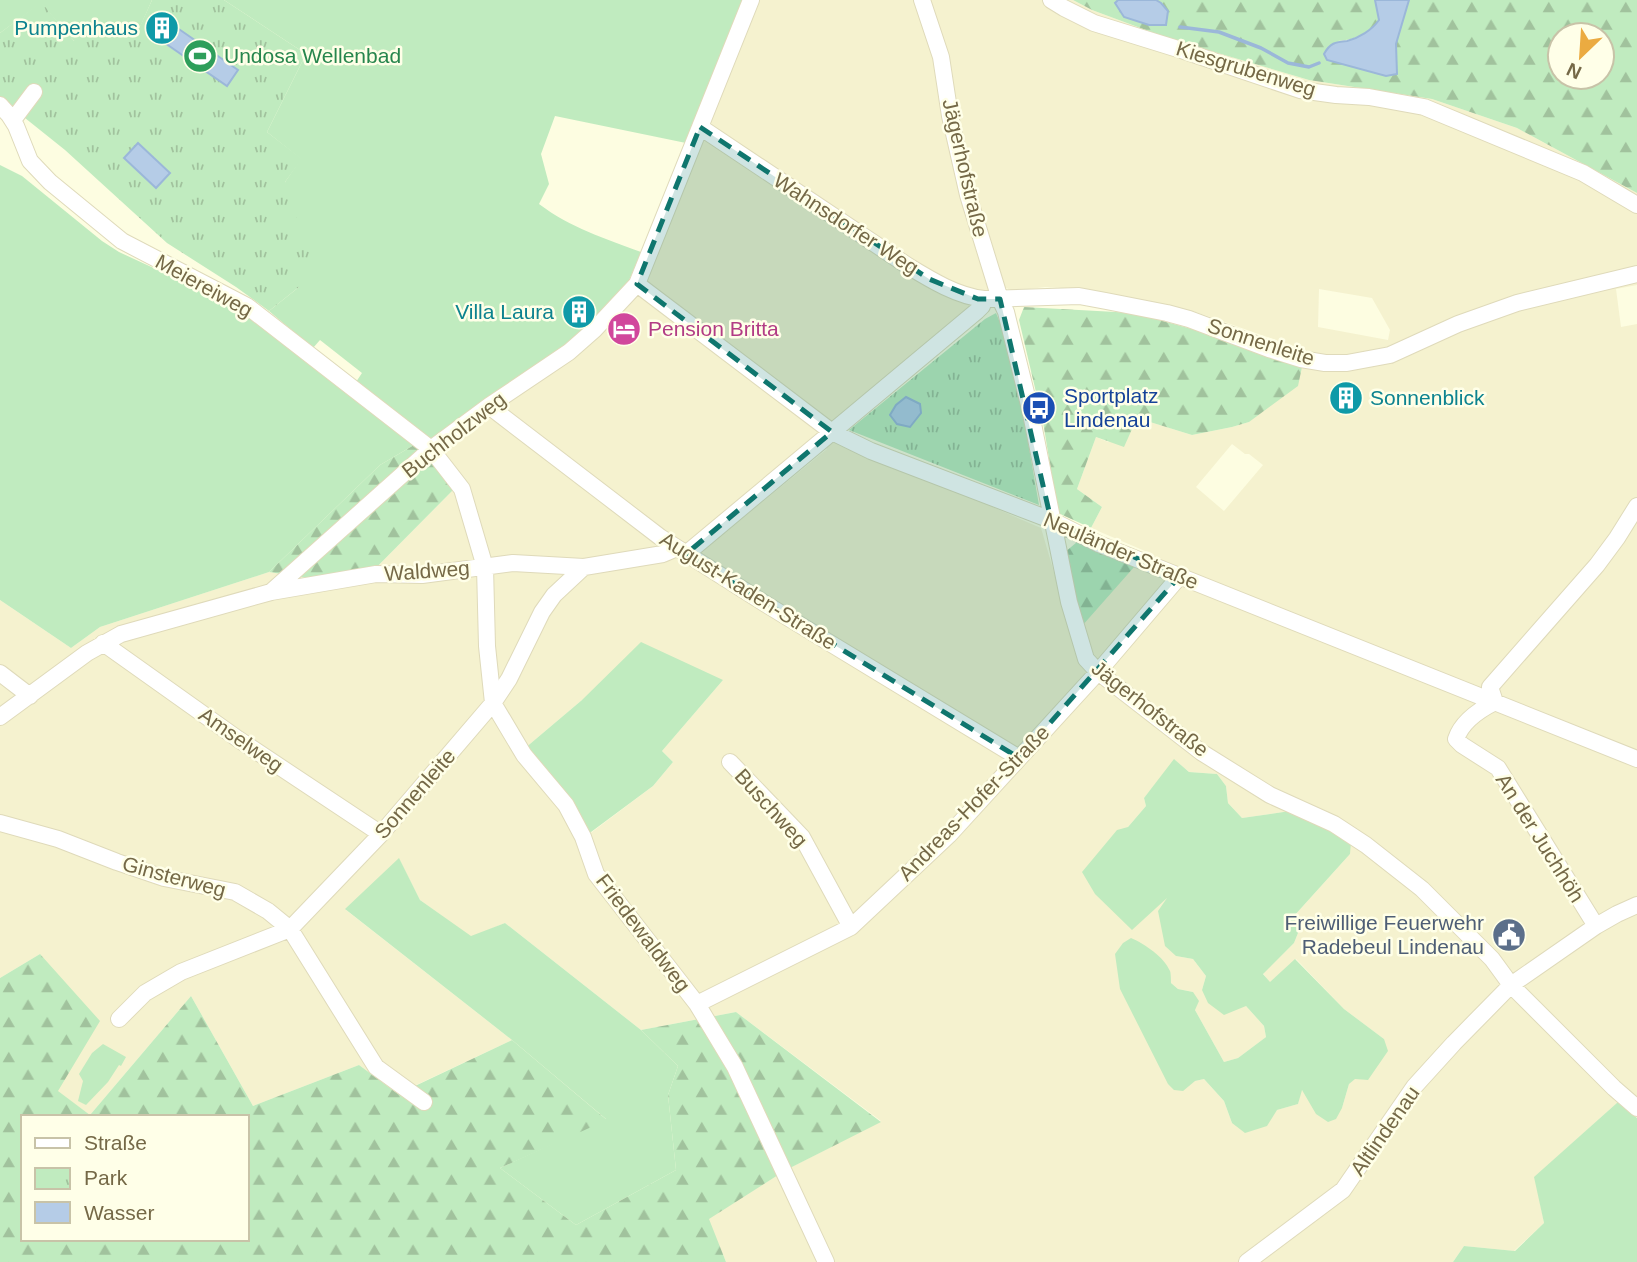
<svg xmlns="http://www.w3.org/2000/svg" width="1637" height="1262" font-family="Arial,sans-serif">
  <defs>
    <pattern id="forest-firs" width="22" height="20" patternUnits="userSpaceOnUse" patternTransform="scale(1.75)"><rect width="22" height="20" fill="#c0ebbf"/><path d="M5 1l3.5 6h-7zM16 11l3.5 6h-7z" fill="#a1c29d"/></pattern>
    <pattern id="park-tufts" width="24" height="20" patternUnits="userSpaceOnUse" patternTransform="scale(1.75)"><rect width="24" height="20" fill="#c0ebbf"/><path d="M3 7l-1-3M5 7V3M7 7l1-3M15 17l-1-3M17 17v-4M19 17l1-3" fill="none" stroke="#a1c29d"/></pattern>
  </defs>
  <rect width="100%" height="100%" fill="#fdfde1"/>
  <path fill="#f5f2cf" fill-rule="evenodd" d="M759,0h314l19,10 78,29 139,41 123,19 85,29 120,65v92l-21,4 5,38 16,-3v776l-8,-6 -11,8 -83,75 9,46 -30,28 -50,-5 -11,16h-727l-18,-43 78,-49 95,-49 -145,-109 -95,18 -136,-107 -34,14 -51,-37 -21,-41 -53,51 166,130 -115,54 -38,-29 -106,41 -62,-110 -101,119 -32,-23 -18,-138 -40,24v-378l71,48 29,-21 169,-55 89,14 98,-99 27,85 194,-17 341,195 -317,-192v-6l126,-103 -10,-11 -126,104 -7,3 -14,-6 -170,-134 116,-90 83,-175zM1004,287l9,4 32,-4 36,2 115,23 111,39 -5,16 -53,55 -17,5 -40,8 -55,-17 -29,24 -12,-5 -19,52 25,18 -11,21 54,23 -10,15 -58,-24 -7,85 -29,-99 -196,-85 -7,-22zM1319,289l53,9 18,32 -2,10 -70,-13zM1232,444l13,10h4l14,11 -39,46 -28,-24zM723,680l-61,71 11,11 -20,24 -65,49 -64,-86 58,-49zM1175,760l14,12 28,2 9,12 2,17 14,15 48,-7 60,43 -56,62 4,17 -4,10 -31,30 7,10 26,-24 48,50 40,30 -35,45 -7,24 -41,-18 -3,14 -66,19 -8,-22 -20,-22 -9,2 -80,-127 55,18 1,11 7,6 15,3 2,18 29,52 14,-4 28,-21 -2,-11 -18,-20 -44,-16 4,-14 -13,-17 -17,-3 -6,-62 -42,-67 18,-21 -2,-8z
    M484,418l12,1 172,129 -82,16h-98l-25,-83 -22,-33z"/>
  <path fill="#c0ebbf" d="M0,0h152l-15,34 -63,7 -33,-38 -41,30z
    M224,0h521l-59,143 -131,-27 -14,38 8,30 -10,20c32,24 65,34 102,48l-13,31 -57,63 -73,46 -68,47 -74,-57 6,-9 -42,-33 -7,8 -44,-37 30,-24 -5,-65 -9,-40 16,-23 -34,-27 39,-78z
    M0,165l22,11 80,65 17,11 93,43 31,18 171,132 -34,20 -111,107 -169,55 -29,21 -71,-48z
    M641,642l82,38 -61,71 11,11 -20,24 -66,49 -63,-86 58,-49z
    M1174,759l15,13 28,2 9,12 2,17 14,15 48,-7 61,31 -1,12 -56,62 4,17 -4,10 -31,31 7,8 25,-23 49,50 40,30 4,12 -20,29 -13,-1 -6,5 -7,24 -6,11 -8,3 -12,-8 -14,-24 -4,14 -21,6 -10,16 -22,7 -13,-10 -8,-22 -20,-22 -9,2 -12,10 -9,-1 -6,-6 -48,-95 -5,-35 8,-11 8,-5c14,6 33,19 39,33 1,2 1,10 1,12l7,6 15,3 6,9 -4,9 29,52 14,-4 28,-21 -2,-11 -18,-20 -22,9 -16,-12 -6,-13 4,-14 -13,-17 -17,-3 -11,-10 -7,-35 9,-13 -35,32 -37,-36 -13,-22 35,-42 11,-3 18,-21 -2,-8z
    M399,858l21,42 51,36 34,-13 136,107 37,36 -10,29 8,75 -100,55 -76,-57 106,-49 -94,-79 -167,-131z
    M103,1044l23,13 -5,9 -2,-1 -11,17 -22,23 -8,-4 5,-20 -4,-7 13,-21z
    M1618,1102l19,16v144h-184l11,-16 51,5 29,-28 -10,-46z"/>
  <path fill="url(#forest-firs)" fill-rule="evenodd" d="M1073,0h45l-3,3h46l-5,-3h219l4,20c-10,13 -24,20 -41,21l59,32 -1,-29 13,-44h228v193l-120,-65 -85,-29 -123,-19 -139,-41 -78,-29zM1560,35h42v42h-42z
    M1024,307l110,6 87,24 81,30 -4,19 -49,36 -17,5 -40,8 -55,-17 -13,29 -28,-10 -19,52 25,18 -11,21 -33,-15 -15,-91 -24,-102z
    M414,445l42,42 -98,99 -89,-14 111,-107z
    M1077,542l58,24 -53,60 -18,-73z
    M40,954l60,67 -42,70 32,24 101,-119 62,110 106,-41 39,29 114,-54 95,80 -107,48 76,57 100,-55 -8,-75 10,-29 -37,-36 95,-18 145,110 -95,48 -77,49 17,43h-726v-284zM23,1117h224v122h-224z"/>
  <path fill="url(#park-tufts)" fill-rule="evenodd" d="M152,0h72l82,54 -39,78 35,27 -17,23 22,18 -13,22 28,22 -23,43 -30,24 -33,-24 -69,-44 -102,-93 -65,-52v-65l41,-31 33,39 28,-25 35,17zM173,26l54,59 -65,-43z
    M996,313l8,19 20,87 15,86 -190,-75 136,-111z"/>
  <path fill="#b5cce7" stroke="#9bb7d9" stroke-width="2" d="M1118,0h38l5,3 7,8 -2,14h-17l-25,-8 -9,-14z
    M1375,0h34l-13,44 1,30 -11,2 -59,-16 -3,-6c6,-11 11,-12 23,-13 12,-3 25,-11 32,-21z
    M173,25l65,45 -11,16 -65,-45z
    M138,143l32,30 -14,15 -32,-30z
    M906,397l14,7 1,9 -11,14 -13,-3 -7,-9 6,-10z"/>
  <g fill="none" stroke-linecap="round" stroke-linejoin="round">
    <path stroke="#9bb7d9" stroke-width="3.5" d="M1180,27l39,5 42,16 27,15 21,4 10,-4"/>
    <g stroke="#dfdaba" stroke-width="18">
      <path id="minor" d="M922,0l19,57 9,59 18,79 32,104 6,13 24,97 39,193 17,57 12,13 103,80 69,43 64,29 32,21 56,44 70,70 19,26 103,103 23,20
        M1051,0l13,8 30,15 87,27 119,40 36,5 33,2 55,10 159,66 54,32
        M0,105l9,10 7,11 14,35 20,21 72,59 125,65 184,143 31,40 23,78 2,79 6,57 31,52 42,50 17,32 13,37 101,130 38,63 91,195
        M12,119l4,-3 18,-24
        M700,127l208,139c23,14 49,30 76,33l95,-3 27,5 61,12 22,6 80,30 32,10 24,4h22l43,-8 68,-31 59,-21 120,-29
        M637,284l195,148 39,19 180,69 48,24 538,215
        M489,406l171,131 104,66 255,155
        M686,554l291,-243 5,-5 2,-7
        M271,592l105,-18 46,1 91,-12 71,4
        M103,643l135,96 143,95
        M0,673l30,23
        M0,717l87,-64 34,-19 150,-42 160,-143 58,-43 80,-54 25,-22 43,-46 114,-284
        M730,762l72,75 49,90
        M0,823l58,16 59,23 47,16 71,14 33,19 22,18 86,138 48,35
        M1596,926l-98,-158 -36,-23 -6,-6c6,-18 23,-29 39,-37l-5,-15 107,-122 20,-27 20,-32
        M697,1004l154,-77 98,-92 149,-163 81,-95
        M119,1019l26,-26 36,-21 109,-43 91,-95 112,-131 16,-24 33,-67 12,-17 30,-28 79,-13 14,-6
        M1247,1262l96,-72 71,-103 40,-44 57,-58 85,-59 21,-12 20,-9"/>
    </g>
    <use href="#minor" stroke="#fff" stroke-width="16"/>
  </g>
  <path fill="#0f766e" fill-opacity="0.2" stroke="#0f766e" stroke-width="5" stroke-dasharray="14 9" stroke-linejoin="round" d="M700,127l229,152 49,20h22l51,221 128,57 -160,181 -333,-204 146,-122 -195,-148z"/>
  <defs>
    <g id="building-disc" transform="scale(1.75)"><circle r="9.5" fill="#0f9aa8" stroke="#ffffe8"/><path d="M-4-6H4V6H1V3H-1V6H-4ZM-2.5-4.3h1.7v1.8h-1.7ZM.8-4.3h1.7v1.8H.8ZM-2.5-1h1.7V.8h-1.7ZM.8-1h1.7V.8H.8Z" fill="#fff"/></g>
    <g id="stadium-disc" transform="scale(1.75)"><circle r="9.5" fill="#2e9e5b" stroke="#ffffe8"/><path d="M0-5a6.5 5 0 1 0 0 10a6.5 5 0 1 0 0-10ZM-3.5-1.8h7v3.6h-7Z" fill="#fff"/></g>
    <g id="hotel-disc" transform="scale(1.75)"><circle r="9.5" fill="#d1479c" stroke="#ffffe8"/><path d="M-6-4.5h1.5V1H6V5H4.5V3h-9V5H-6ZM-4 0a1.8 1.8 0 1 1 3.6 0ZM.5 0V-2.5h3Q6-2.5 6 0Z" fill="#fff"/></g>
    <g id="bus-disc" transform="scale(1.75)"><circle r="9.5" fill="#1a4fb4" stroke="#ffffe8"/><path d="M-5-6H5V4H4V6H2V4H-2V6H-4V4H-5ZM-3.5-4V0h7V-4ZM-3.5 1.2v1.5H-2V1.2ZM2 1.2v1.5H3.5V1.2Z" fill="#fff"/></g>
    <g id="civic-disc" transform="scale(1.75)"><circle r="9.5" fill="#5c6f8a" stroke="#ffffe8"/><path d="M-.6-6.5H3V-4.5H.6V-3L4-1V1h2V6H-6V1h2V-1L-.6-3ZM-1.2 2.5V6h2.4V2.5Z" fill="#fff"/></g>
  </defs>
  <g fill-rule="evenodd">
    <use href="#building-disc" x="162" y="28"/>
    <use href="#stadium-disc" x="200" y="56"/>
    <use href="#building-disc" x="579" y="312"/>
    <use href="#hotel-disc" x="624" y="329"/>
    <use href="#building-disc" x="1346" y="398"/>
    <use href="#bus-disc" x="1039" y="408"/>
    <use href="#civic-disc" x="1509" y="935"/>
  </g>
  <g text-anchor="middle" stroke-width="5" stroke-linejoin="round" paint-order="stroke">
    <g font-size="21" fill="#0d838f" stroke="#ffffe8" text-anchor="end">
      <text x="138" y="35">Pumpenhaus</text>
      <text x="554" y="319">Villa Laura</text>
      <text x="1370" y="405" text-anchor="start">Sonnenblick</text>
    </g>
    <g font-size="21" fill="#27864d" stroke="#ffffe8" text-anchor="start">
      <text x="224" y="63">Undosa Wellenbad</text>
    </g>
    <g font-size="21" fill="#756947" stroke="#ffffe8">
      <text transform="translate(1246 69) rotate(17)" y="7">Kiesgrubenweg</text>
      <text transform="translate(965 168) rotate(77)" y="7">Jägerhofstraße</text>
      <text transform="translate(846 224) rotate(33)" y="7">Wahnsdorfer Weg</text>
      <text transform="translate(204 286) rotate(29)" y="7">Meiereiweg</text>
      <text transform="translate(1261 342) rotate(18)" y="7">Sonnenleite</text>
      <text transform="translate(454 435) rotate(-38)" y="7">Buchholzweg</text>
      <text transform="translate(1121 551) rotate(23)" y="7">Neuländer Straße</text>
      <text transform="translate(427 571) rotate(-4)" y="7">Waldweg</text>
      <text transform="translate(748 591) rotate(32)" y="7">August-Kaden-Straße</text>
      <text transform="translate(1150 709) rotate(38)" y="7">Jägerhofstraße</text>
      <text transform="translate(241 740) rotate(35)" y="7">Amselweg</text>
      <text transform="translate(415 794) rotate(-49)" y="7">Sonnenleite</text>
      <text transform="translate(974 803) rotate(-46)" y="7">Andreas-Hofer-Straße</text>
      <text transform="translate(771 808) rotate(48)" y="7">Buschweg</text>
      <text transform="translate(1540 838) rotate(58)" y="7">An der Juchhöh</text>
      <text transform="translate(174 877) rotate(15)" y="7">Ginsterweg</text>
      <text transform="translate(643 933) rotate(53)" y="7">Friedewaldweg</text>
      <text transform="translate(1385 1131) rotate(-55)" y="7">Altlindenau</text>
    </g>
    <g font-size="21" fill="#b23c85" stroke="#ffffe8" text-anchor="start">
      <text x="648" y="336">Pension Britta</text>
    </g>
    <g font-size="21" fill="#164399" stroke="#ffffe8" text-anchor="start">
      <text x="1064" y="403">Sportplatz<tspan x="1064" dy="24">Lindenau</tspan></text>
    </g>
    <g font-size="21" fill="#4e5e75" stroke="#ffffe8" text-anchor="end">
      <text x="1484" y="930">Freiwillige Feuerwehr<tspan x="1484" dy="24">Radebeul Lindenau</tspan></text>
    </g>
  </g>
  <rect x="21" y="1115" width="228" height="126" fill="#ffffe8" stroke="#c8c3a8" stroke-width="2"/>
  <rect x="35" y="1138" width="35" height="10" fill="#ffffff" stroke="#c8c3a8" stroke-width="2"/>
  <text x="84" y="1150" font-size="21" fill="#756947">Straße</text>
  <rect x="35" y="1168" width="35" height="21" fill="url(#park-tufts)" stroke="#c8c3a8" stroke-width="2"/>
  <text x="84" y="1185" font-size="21" fill="#756947">Park</text>
  <rect x="35" y="1202" width="35" height="21" fill="#b5cce7" stroke="#c8c3a8" stroke-width="2"/>
  <text x="84" y="1220" font-size="21" fill="#756947">Wasser</text>
  <g transform="translate(1581 56) rotate(205)"><circle r="33" fill="#ffffe8" stroke="#c8c3a8" stroke-width="2"/>
  <path d="M0-5L12 26L0 18L-12 26Z" fill="#ebab41"/>
  <text y="-10" font-size="19" font-weight="bold" text-anchor="middle" fill="#756947">N</text>
  </g>
</svg>
